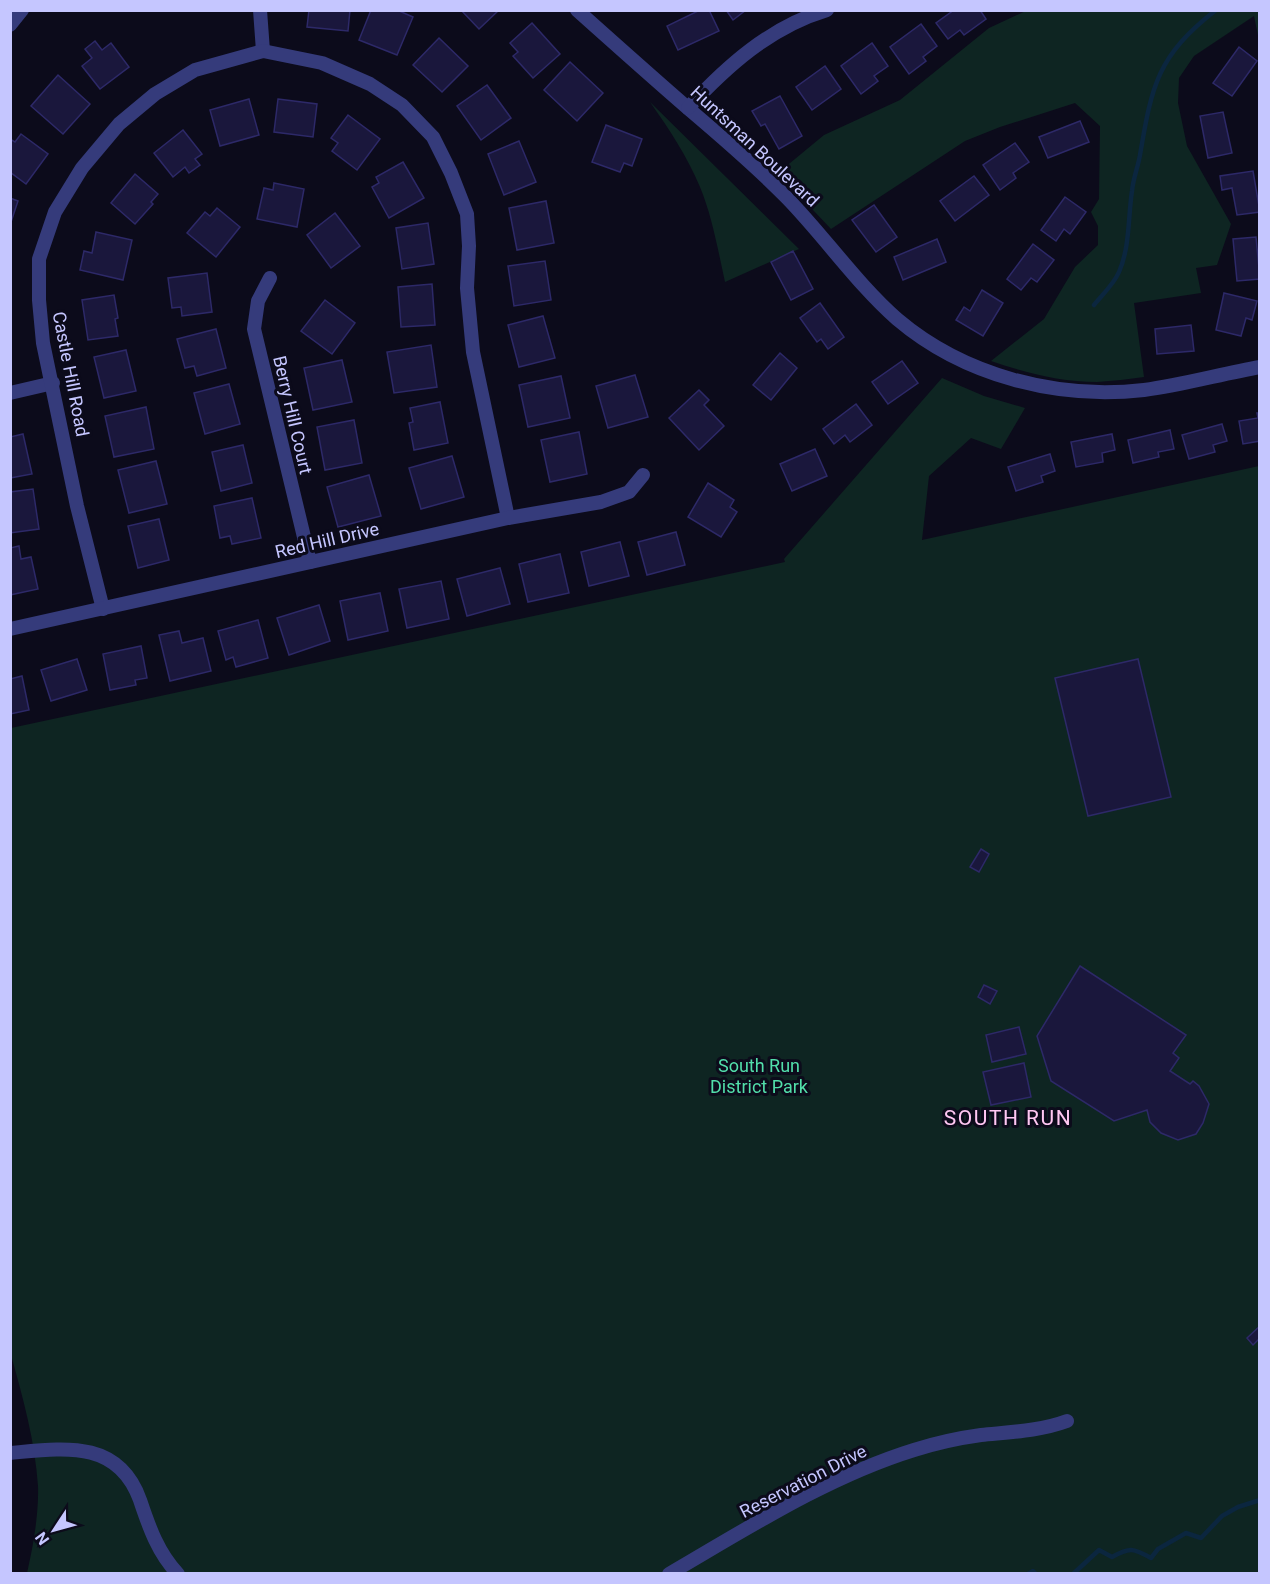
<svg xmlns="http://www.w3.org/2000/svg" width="1270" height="1584" font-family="Roboto,sans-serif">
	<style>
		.green { fill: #0e2522 }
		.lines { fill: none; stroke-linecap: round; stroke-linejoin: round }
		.stream { stroke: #0b263f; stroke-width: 4.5 }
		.building { fill: #1a173c; stroke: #2d2968; stroke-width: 1.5 }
		.street { stroke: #353b7b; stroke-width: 14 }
		.labels { text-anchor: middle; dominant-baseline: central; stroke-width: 6; stroke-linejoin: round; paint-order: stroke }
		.street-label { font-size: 18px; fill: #c5c6ff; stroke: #0c0b1b }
		.park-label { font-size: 18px; fill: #52deaa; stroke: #0c0b1b }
		.quarter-label { font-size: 21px; letter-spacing: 1.5px; fill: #ffc7f2; stroke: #0c0b1b }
	</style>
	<rect width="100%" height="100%" fill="#0c0b1b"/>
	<g class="green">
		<path d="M1028,10L1259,11V40L1254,16L1194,56L1179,78L1178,103L1187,146L1231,224L1217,265L1196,268L1201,293L1134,303L1144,377C1129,379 1113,381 1097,382C1061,382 1026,373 991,361L1044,319L1075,267L1098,245V226L1091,212L1099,199L1100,126L1075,103L1000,127L965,141L831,229L778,173L824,135L900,100L989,28Z"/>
		<path d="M650,102L799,249L725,282C718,250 712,216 700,187C687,156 669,129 650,102Z"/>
		<path d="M942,378L984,396L1025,408L1001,449L971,438L929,476L922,540L1259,466V1573H27C33,1547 39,1513 38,1486C35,1441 23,1398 11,1355V728L785,562L784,559Z"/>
	</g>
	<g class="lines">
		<g class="stream">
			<path d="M1094,305C1102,295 1114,284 1119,272C1130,247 1128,217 1132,191C1133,179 1138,167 1140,155C1152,85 1157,56 1216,10"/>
			<polyline points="1028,1574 1033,1571 1036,1574"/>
			<path d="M1073,1574L1099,1550L1112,1557C1130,1547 1133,1548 1151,1558L1158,1549L1186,1533L1201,1538L1222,1516L1238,1507L1260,1500"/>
		</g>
	</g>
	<g class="building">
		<polygon points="309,10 350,10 348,31 307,27"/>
		<polygon points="371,10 397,10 413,17 397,55 359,40"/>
		<polygon points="461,10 499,10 479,29"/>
		<polygon points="700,10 709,10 719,31 678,50 667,26"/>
		<polygon points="726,10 746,10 733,20"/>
		<polygon points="954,10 980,10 986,19 964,35 960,30 948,39 936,23"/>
		<polygon points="532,23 560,54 533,78 513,56 518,52 510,43"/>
		<polygon points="921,24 937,46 923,57 926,61 909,74 890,47"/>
		<polygon points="439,38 468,66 442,92 413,65"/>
		<polygon points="95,41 102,50 111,43 129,67 100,89 82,66 92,58 85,49"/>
		<polygon points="872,43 888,66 874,76 878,81 861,94 841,66"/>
		<polygon points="1239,47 1257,61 1232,96 1213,83"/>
		<polygon points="570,62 603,93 577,121 544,90"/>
		<polygon points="825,66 841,89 812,110 796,87"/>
		<polygon points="58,75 90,104 63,134 31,106"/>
		<polygon points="487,85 511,118 481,140 457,106"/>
		<polygon points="780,96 802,136 779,149 765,124 761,126 752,111"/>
		<polygon points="249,99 259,135 220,146 210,110"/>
		<polygon points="278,99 317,104 313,137 274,132"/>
		<polygon points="1223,112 1232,153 1208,158 1200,116"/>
		<polygon points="348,115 380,139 357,170 332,151 338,143 331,138"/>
		<polygon points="1080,121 1089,142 1048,158 1039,137"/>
		<polygon points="606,125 642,139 632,166 624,163 620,172 592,162"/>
		<polygon points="183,130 202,154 195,159 200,165 189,173 185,167 173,177 154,153"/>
		<polygon points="21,134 48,154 26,184 10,172 10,139 15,142"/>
		<polygon points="519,141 536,182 504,195 488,154"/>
		<polygon points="1015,143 1029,162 1013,173 1016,178 1000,190 983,165"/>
		<polygon points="403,162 424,198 389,218 372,187 379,183 376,177"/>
		<polygon points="1253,171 1260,212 1237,215 1232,188 1222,190 1220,176"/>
		<polygon points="135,174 158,194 151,202 153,204 135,224 111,203"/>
		<polygon points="974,176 989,195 955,221 940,201"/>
		<polygon points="274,183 304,189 297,227 257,219 264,188 273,190"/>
		<polygon points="1065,197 1086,212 1070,234 1064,229 1056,241 1041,230"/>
		<polygon points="10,198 18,201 10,225"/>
		<polygon points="546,201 554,243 517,250 509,208"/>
		<polygon points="874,205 897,237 876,252 852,220"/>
		<polygon points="217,208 240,227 216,257 187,233 205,212 210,216"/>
		<polygon points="335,213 360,246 331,268 307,235"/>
		<polygon points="428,223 434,264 402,269 396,228"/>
		<polygon points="96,232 132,240 123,280 80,270 84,251 92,253"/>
		<polygon points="1256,237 1260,279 1237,281 1233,239"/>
		<polygon points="937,239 946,262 903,280 894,257"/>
		<polygon points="1033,244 1054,260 1037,282 1031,278 1021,290 1007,279"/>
		<polygon points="793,251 813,289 791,300 771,262"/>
		<polygon points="545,261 551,300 514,306 508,266"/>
		<polygon points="207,273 212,312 182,316 181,307 172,308 168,278"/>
		<polygon points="432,284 435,325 401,327 398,287"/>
		<polygon points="982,290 1003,303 983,336 956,320 964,307 970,311"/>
		<polygon points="1224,293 1257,301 1252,320 1246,318 1241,336 1216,330"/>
		<polygon points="114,295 118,318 115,319 118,336 88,340 82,300"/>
		<polygon points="325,300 355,323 332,354 301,331"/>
		<polygon points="820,303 844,337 828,349 821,339 817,342 800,318"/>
		<polygon points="543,316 555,358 519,367 508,325"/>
		<polygon points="1191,325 1194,351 1157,354 1155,329"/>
		<polygon points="216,329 226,368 197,376 194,366 185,368 177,339"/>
		<polygon points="431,345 437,387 394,393 387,352"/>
		<polygon points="126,350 136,391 104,398 94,357"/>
		<polygon points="780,353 797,368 771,400 753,385"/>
		<polygon points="342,360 352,402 313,410 304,368"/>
		<polygon points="902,361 918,383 888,404 872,382"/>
		<polygon points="635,375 648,417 608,428 596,386"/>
		<polygon points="561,376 570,418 528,427 519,385"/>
		<polygon points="229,384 240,424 205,434 194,393"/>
		<polygon points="699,390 709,400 704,405 724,426 699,450 669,418"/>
		<polygon points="440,402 448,443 414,450 409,423 413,422 410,408"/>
		<polygon points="856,404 872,425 850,442 845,435 834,444 823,429"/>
		<polygon points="146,407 154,449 114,457 105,416"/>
		<polygon points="1257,413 1260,413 1260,441 1243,444 1239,421 1258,418"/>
		<polygon points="354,420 362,463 325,470 317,427"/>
		<polygon points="1222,424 1227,441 1213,445 1215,452 1189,459 1182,435"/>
		<polygon points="1170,430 1174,449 1158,452 1159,457 1133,463 1128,440"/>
		<polygon points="579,432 587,474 550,482 541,440"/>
		<polygon points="23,434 32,474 10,478 10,437"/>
		<polygon points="1112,434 1115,450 1102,453 1103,462 1076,467 1071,442"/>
		<polygon points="243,445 252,483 221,491 212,452"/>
		<polygon points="815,449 827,476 792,491 780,464"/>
		<polygon points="1050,454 1055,471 1041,476 1043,482 1016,491 1008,467"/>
		<polygon points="452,456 464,497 421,509 409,468"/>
		<polygon points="156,461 167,504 129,513 118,470"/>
		<polygon points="369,475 381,516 338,527 327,487"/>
		<polygon points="708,483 734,500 730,507 737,512 721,537 688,517"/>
		<polygon points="33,489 39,529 10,533 10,492"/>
		<polygon points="252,498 261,538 232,544 230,536 220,538 214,506"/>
		<polygon points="159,519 169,560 138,568 128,526"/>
		<polygon points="676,532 685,565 647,575 638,542"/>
		<polygon points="620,542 629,576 589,586 581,552"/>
		<polygon points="19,546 21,559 31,557 38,589 10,595 10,548"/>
		<polygon points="560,554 569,593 528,602 519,564"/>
		<polygon points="500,568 510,604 467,616 457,579"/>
		<polygon points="441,581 449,619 407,628 399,589"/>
		<polygon points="380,593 388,631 348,640 340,601"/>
		<polygon points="319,605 330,641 289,655 277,618"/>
		<polygon points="258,620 268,658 236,667 233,657 226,660 218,631"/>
		<polygon points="179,631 182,643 203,638 211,671 170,681 159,635"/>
		<polygon points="141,646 147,678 135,680 136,685 110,690 103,654"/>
		<polygon points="77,659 87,690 51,701 41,670"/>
		<polygon points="1138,659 1171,797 1088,816 1055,678"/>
		<polygon points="22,676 29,710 10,714 10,679"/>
		<polygon points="981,849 989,854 979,872 970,867"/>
		<polygon points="1080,966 1186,1035 1173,1053 1179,1058 1170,1071 1190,1084 1193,1081 1199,1086 1209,1104 1203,1123 1196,1134 1178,1140 1161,1133 1150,1122 1147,1110 1114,1121 1051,1081 1037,1036"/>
		<polygon points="984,985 997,991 990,1004 978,997"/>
		<polygon points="1019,1027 1026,1054 992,1062 986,1035"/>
		<polygon points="1024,1063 1031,1097 991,1105 983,1072"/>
		<polygon points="1260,1326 1260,1338 1253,1345 1247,1338"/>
	</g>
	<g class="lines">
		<g class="street">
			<polyline points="260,10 263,51"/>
			<path d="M577,10C615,44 652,77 690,110C723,138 757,167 787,198C824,236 858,285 897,319C964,376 1058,400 1144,390C1182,385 1221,374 1260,367"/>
			<polyline points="10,25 22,10"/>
			<path d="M688,108C727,66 770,27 827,10"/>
			<polyline points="270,278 258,301 254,329 310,562"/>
			<polyline points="10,393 53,383"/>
			<polyline points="103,609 77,506 43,343 39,300 39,259 55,212 82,168 119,124 155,94 195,70 263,51 322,63 370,84 402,105 433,137 451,173 467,214 469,246 467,288 473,352 508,518"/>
			<polyline points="10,629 508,518 601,502 629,492 643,475"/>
			<path d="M10,1453C64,1448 118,1439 140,1500C149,1527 158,1553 178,1574"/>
			<path d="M669,1574C748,1528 827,1477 914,1450C936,1443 959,1438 981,1435C1010,1432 1040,1431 1067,1421"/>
		</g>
	</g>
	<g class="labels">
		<g class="street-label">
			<text transform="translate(755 146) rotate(43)">Huntsman Boulevard</text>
			<text transform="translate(71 374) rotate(79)">Castle Hill Road</text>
			<text transform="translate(293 415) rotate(77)">Berry Hill Court</text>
			<text transform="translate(327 540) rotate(-13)">Red Hill Drive</text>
			<text transform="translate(803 1481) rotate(-27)">Reservation Drive</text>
		</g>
		<g class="park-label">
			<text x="759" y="1065">South Run<tspan x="759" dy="21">District Park</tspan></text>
		</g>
		<g class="quarter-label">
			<text x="1008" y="1118">SOUTH RUN</text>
		</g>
	</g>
	<rect width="1270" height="1584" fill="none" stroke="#c5c6ff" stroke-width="24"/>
	<g transform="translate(54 1530) rotate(234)" stroke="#0c0b1b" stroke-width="4.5" paint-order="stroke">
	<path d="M0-4.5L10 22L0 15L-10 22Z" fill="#c5c6ff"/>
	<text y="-9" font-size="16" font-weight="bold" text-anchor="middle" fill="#c5c6ff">N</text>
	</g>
</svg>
